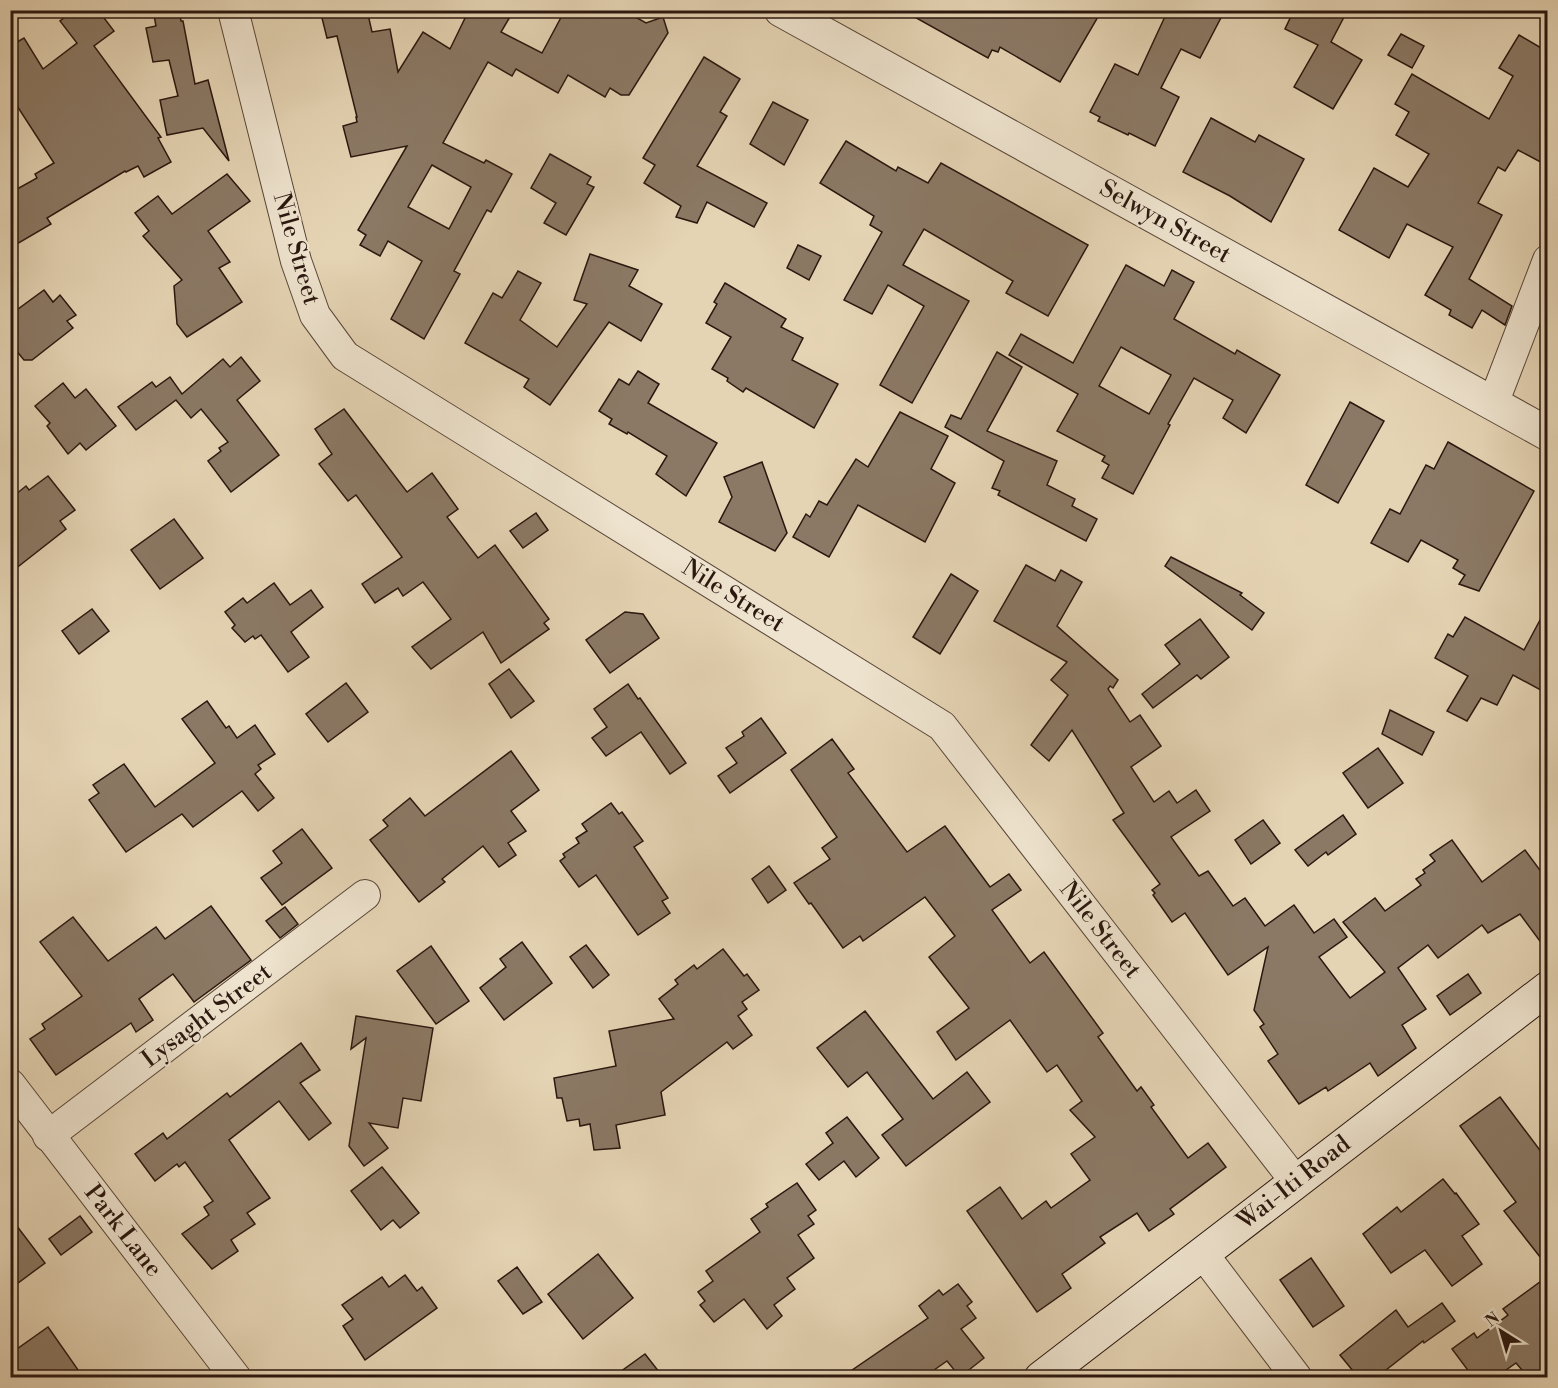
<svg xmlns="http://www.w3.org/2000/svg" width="1558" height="1388" font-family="'Libre Bodoni',serif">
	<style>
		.building { fill: #8b7965; stroke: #2a170f; stroke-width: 1.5; fill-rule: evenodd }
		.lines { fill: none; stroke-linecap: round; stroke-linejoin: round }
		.minor-casing { stroke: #594638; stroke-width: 32 }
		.tertiary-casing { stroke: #594638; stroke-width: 35 }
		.secondary-casing { stroke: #2a170f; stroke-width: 35 }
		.minor { stroke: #eee3ce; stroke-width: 30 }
		.tertiary { stroke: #eee3ce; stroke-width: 33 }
		.secondary { stroke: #eee3ce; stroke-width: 33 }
		.labels { text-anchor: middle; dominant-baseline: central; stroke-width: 4.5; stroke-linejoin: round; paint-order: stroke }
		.street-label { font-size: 24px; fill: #2a170f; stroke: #eee3ce }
	</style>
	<rect width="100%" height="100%" fill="#e5d4b4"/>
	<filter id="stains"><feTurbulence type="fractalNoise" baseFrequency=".00333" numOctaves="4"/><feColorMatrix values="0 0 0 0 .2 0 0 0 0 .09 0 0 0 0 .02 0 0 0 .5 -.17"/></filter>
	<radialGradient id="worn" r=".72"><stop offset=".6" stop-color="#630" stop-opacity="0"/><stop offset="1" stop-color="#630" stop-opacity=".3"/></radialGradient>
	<g class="building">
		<polygon points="74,10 98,10 114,31 94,46 161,137 158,138 171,162 144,177 138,166 126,172 125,171 47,218 51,224 10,248 10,193 37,178 35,174 54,163 10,95 10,46 24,38 43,69 77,43 60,21"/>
		<polygon points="153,10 179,10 181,21 183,21 195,84 208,80 229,161 203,128 167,135 160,100 178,96 169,60 153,62 146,28 156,26"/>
		<path d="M320,10H367L372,32L390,29L398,72L423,32L450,49L469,10H514L501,32L542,53L565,10H623L646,23L663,17L668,33L629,95H621L610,88L605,97L568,75L558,93L516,69L512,76L488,62L443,143L484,163L486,160L512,174L491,212L487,210L454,271L460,274L424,339L391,319L422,261L388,241L380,256L360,245L366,235L358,230L407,146L351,157L343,126L357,122L356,117H357L337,36L327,38ZM432,165L471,187L449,229L408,207Z"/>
		<polygon points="902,10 1102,10 1060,82 1000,47 998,52 992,50 988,58"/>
		<polygon points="1168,10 1225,10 1200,58 1181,49 1161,88 1179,97 1155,146 1129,133 1128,135 1098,121 1100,117 1090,112 1115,64 1138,75"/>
		<polygon points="1294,10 1332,10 1344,17 1331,42 1362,60 1333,109 1294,87 1318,45 1285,29"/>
		<polygon points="1401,34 1424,46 1412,68 1388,55"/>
		<polygon points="1519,35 1548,52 1548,166 1518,150 1505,171 1498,167 1478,203 1502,215 1469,279 1512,306 1505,325 1482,310 1472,328 1449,315 1451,310 1425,295 1453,247 1407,224 1389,258 1339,230 1374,168 1408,187 1429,154 1396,135 1409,112 1395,104 1412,74 1489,119 1513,76 1499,68"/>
		<polygon points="704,57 740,79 720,112 727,116 697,166 767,203 754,227 707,202 697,223 676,217 681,206 644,183 655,165 643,158"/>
		<polygon points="773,102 808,120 784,165 750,144"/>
		<polygon points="1211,118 1255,142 1259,135 1304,159 1271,222 1230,196 1183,172"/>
		<polygon points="846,141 896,171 898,167 928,183 941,163 1088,245 1048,316 1006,293 1013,281 924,229 903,265 969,301 912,403 880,385 924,306 888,285 872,314 844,300 882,232 870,225 874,216 820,183"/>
		<polygon points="550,154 591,177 587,184 594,187 566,235 544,223 556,203 531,188"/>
		<polygon points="227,174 250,201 208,231 230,262 219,268 242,302 187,337 177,324 174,286 182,280 143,236 149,231 135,213 158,196 172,214"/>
		<polygon points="798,245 821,256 809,280 787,268"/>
		<polygon points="590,254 638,270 629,286 662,304 641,341 609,322 550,405 524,387 529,379 465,343 493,293 502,298 518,271 541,283 520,320 557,347 587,304 574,300"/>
		<path d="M1126,265L1164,286L1172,270L1194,282L1174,319L1235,354L1237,350L1280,375L1246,433L1223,418L1233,400L1194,378L1168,424L1170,425L1133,494L1102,478L1109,465L1102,461L1105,456L1057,431L1078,394L1009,355L1021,334L1073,363ZM1121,347L1171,375L1149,414L1099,386Z"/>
		<polygon points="725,283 786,319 781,327 803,338 792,360 838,384 814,428 746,388 743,392 727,381 728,378 712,369 731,337 706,323 717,304 714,302"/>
		<polygon points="44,290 53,302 60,295 76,315 67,321 73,328 32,360 24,360 10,343 10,315"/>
		<polygon points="997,352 1022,367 987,431 1057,461 1047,485 1075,499 1072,506 1097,519 1086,541 998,495 1000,491 992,488 1004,461 945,427 951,415 961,419"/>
		<polygon points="241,357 260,381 237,400 279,455 231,492 208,461 221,451 219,448 228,442 201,409 191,418 176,400 136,430 118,407 152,382 156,387 170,377 182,394 223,359 230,367"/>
		<polygon points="638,371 659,384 648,403 717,443 686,496 656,474 667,456 628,432 627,434 609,424 612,419 599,411 619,379 629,385"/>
		<polygon points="63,383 75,398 86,389 116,426 86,450 80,443 68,454 47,426 50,423 35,406"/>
		<polygon points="1350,402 1384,421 1338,503 1306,485"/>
		<polygon points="344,409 407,492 432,473 458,509 447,517 478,558 495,545 549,619 544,623 549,629 501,663 483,632 431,669 412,647 451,619 423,582 403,596 398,588 375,603 362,584 402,557 356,495 348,501 319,464 332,454 315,429"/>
		<polygon points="900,412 948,436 931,469 955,483 925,542 858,505 829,557 793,537 806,514 810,517 819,501 827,505 856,459 868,467"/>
		<polygon points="1448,442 1534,491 1479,591 1459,584 1465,575 1453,568 1458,560 1421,540 1408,562 1371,543 1390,509 1400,514 1426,465 1434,469"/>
		<polygon points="762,462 787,533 775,551 719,522 732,497 724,477"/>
		<polygon points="48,476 75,510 60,521 66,529 10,573 10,499 26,486 29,490"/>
		<polygon points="536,513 548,530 523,548 510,531"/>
		<polygon points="174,519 203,558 160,589 131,550"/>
		<polygon points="1171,557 1242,593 1240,595 1264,613 1252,630 1165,566"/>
		<polygon points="1026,565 1055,581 1061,570 1082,582 1057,626 1118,680 1113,688 1110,686 1108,689 1130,722 1140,715 1161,746 1131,767 1154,802 1169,791 1177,803 1196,790 1210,811 1171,837 1199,876 1208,871 1233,906 1245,898 1265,926 1294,905 1314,933 1334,919 1347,937 1319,957 1350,998 1385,972 1343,922 1375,898 1385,911 1421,885 1416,879 1425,873 1423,870 1435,861 1430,855 1452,840 1482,882 1525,850 1548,881 1548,952 1520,914 1488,933 1482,925 1438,958 1428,945 1398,968 1426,1009 1402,1025 1416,1048 1378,1076 1370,1063 1328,1091 1326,1087 1299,1104 1268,1061 1278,1054 1260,1027 1264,1024 1254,1010 1268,947 1228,975 1185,913 1172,922 1153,895 1155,893 1152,890 1160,884 1113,820 1124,813 1072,730 1049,761 1031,745 1068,695 1051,680 1067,662 994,621"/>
		<polygon points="951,574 978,591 940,654 913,637"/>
		<polygon points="274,583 290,605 311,590 323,607 291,632 309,657 288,672 261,635 255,639 253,636 245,642 232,628 235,625 225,612 243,598 247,603"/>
		<polygon points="1548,605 1548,694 1513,675 1497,705 1481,698 1467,721 1447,711 1468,676 1435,658 1448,634 1453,637 1465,617 1524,650"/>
		<polygon points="92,609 109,631 79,654 62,631"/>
		<polygon points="625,612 643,614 659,638 610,673 586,640"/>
		<polygon points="1200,619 1229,657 1201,679 1197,675 1153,708 1142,694 1180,664 1165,645"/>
		<polygon points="509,669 534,701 511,718 489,684"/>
		<polygon points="346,683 368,712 328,742 306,714"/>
		<polygon points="628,684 638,699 640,698 686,763 670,774 641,732 606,756 592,738 607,727 594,709"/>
		<polygon points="207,701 226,728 229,726 237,738 255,725 275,754 258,765 261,769 255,774 274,798 258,811 242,791 193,827 182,814 126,852 89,800 99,793 93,785 124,764 155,807 215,763 182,719"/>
		<polygon points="1390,710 1434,732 1422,755 1382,734"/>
		<polygon points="761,718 786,753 730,793 718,776 737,763 726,748 744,736 742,732"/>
		<polygon points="832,739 854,769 848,773 907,852 945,826 990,887 1009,874 1021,890 992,910 1030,963 1044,952 1103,1033 1098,1037 1137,1091 1141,1087 1154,1105 1151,1107 1188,1158 1208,1143 1226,1167 1170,1209 1174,1214 1149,1231 1137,1213 1100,1237 1105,1243 1062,1274 1071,1288 1037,1312 967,1211 1000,1187 1022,1219 1046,1201 1051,1208 1090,1180 1071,1154 1095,1137 1070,1110 1082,1101 1057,1065 1047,1072 1010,1020 956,1060 937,1032 969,1008 929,957 955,936 925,897 863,941 860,936 843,948 811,903 809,904 794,883 830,859 822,848 837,837 791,770"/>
		<polygon points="1378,748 1403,783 1368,808 1343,773"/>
		<polygon points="511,751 539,790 511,811 526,831 508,843 516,855 499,867 483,846 442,879 445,882 419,902 370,840 388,826 383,820 410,798 425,816"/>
		<polygon points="611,803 619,814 622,812 643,841 634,847 668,898 662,901 670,913 638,935 596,875 579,887 560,861 565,857 563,854 579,843 576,838 587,831 582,824"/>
		<polygon points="1343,815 1356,834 1328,855 1326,852 1308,866 1295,850"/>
		<polygon points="1263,820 1280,843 1251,864 1235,840"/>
		<polygon points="302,829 332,868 282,905 261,878 282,863 273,851"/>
		<polygon points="769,866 786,890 768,903 752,879"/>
		<polygon points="211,906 251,960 194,1002 173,974 139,999 153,1020 136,1032 131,1023 56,1075 30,1039 45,1029 42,1024 82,996 40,942 73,917 108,961 156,927 165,939"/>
		<polygon points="285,907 298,924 280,938 266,921"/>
		<polygon points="522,942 552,983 504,1020 480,988 506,967 500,959"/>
		<polygon points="586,945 609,975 593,988 570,957"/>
		<polygon points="431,946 469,1001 436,1024 397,971"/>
		<polygon points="723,949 744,976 747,974 759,990 742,1002 747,1009 738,1016 752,1035 733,1049 727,1042 661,1092 665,1115 616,1125 620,1148 594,1150 590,1124 580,1126 579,1119 567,1121 562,1098 557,1098 554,1078 616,1066 609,1031 674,1019 659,999 678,984 675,980 694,965 697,969"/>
		<polygon points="1468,974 1481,993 1450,1015 1437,996"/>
		<polygon points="865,1011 933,1099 967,1072 990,1102 906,1166 882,1135 903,1119 867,1072 848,1087 817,1048"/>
		<polygon points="356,1016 433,1028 421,1101 403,1098 398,1128 369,1123 388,1148 364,1166 349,1146 366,1038 351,1049"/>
		<polygon points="301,1043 320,1070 300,1083 331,1123 309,1140 279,1101 229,1140 270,1198 247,1213 255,1224 231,1240 238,1251 212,1269 182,1234 209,1215 204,1207 213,1201 185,1162 179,1167 177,1164 155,1181 135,1154 163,1133 167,1139 227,1093 230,1097"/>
		<polygon points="1500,1097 1548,1161 1548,1267 1504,1211 1516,1202 1460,1126"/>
		<polygon points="847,1117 879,1158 856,1177 844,1161 819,1180 806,1164 833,1143 826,1133"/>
		<polygon points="382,1167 419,1213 400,1228 393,1220 381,1230 351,1191"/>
		<polygon points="1443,1179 1455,1194 1456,1193 1479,1224 1462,1236 1482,1264 1452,1286 1425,1250 1391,1273 1363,1234 1397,1207 1401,1212"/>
		<polygon points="797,1183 816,1210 808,1216 814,1224 798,1235 814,1258 787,1278 795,1289 774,1305 782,1316 767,1329 744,1299 714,1322 700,1305 705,1301 698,1292 713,1281 706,1271 760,1232 751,1219 768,1207 766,1204"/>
		<polygon points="80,1216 92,1232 61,1255 49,1239"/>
		<polygon points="10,1217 45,1263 10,1289"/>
		<polygon points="598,1254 633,1298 583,1339 548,1294"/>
		<polygon points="1311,1258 1344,1306 1313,1327 1280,1280"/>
		<polygon points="517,1267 542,1302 523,1314 498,1281"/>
		<polygon points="405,1275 417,1291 422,1287 437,1308 365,1360 343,1326 353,1319 342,1305 382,1277 389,1287"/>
		<polygon points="1548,1276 1548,1377 1528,1377 1516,1363 1496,1377 1473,1377 1452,1349 1474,1333 1477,1338 1508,1315 1503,1309"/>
		<polygon points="958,1284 972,1302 967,1306 976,1318 961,1329 984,1358 960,1377 947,1361 924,1377 842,1377 928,1318 919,1306 939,1290 943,1295"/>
		<polygon points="1442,1303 1455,1321 1424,1343 1423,1341 1377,1377 1358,1377 1340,1355 1396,1310 1408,1327"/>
		<polygon points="48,1327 83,1377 10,1377 10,1354"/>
		<polygon points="645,1354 663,1377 613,1377"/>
	</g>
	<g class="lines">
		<g class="minor-casing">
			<g id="minor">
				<polyline points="233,10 296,261 315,315 345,356 942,726 1296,1182"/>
				<polyline points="1493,404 1548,260"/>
				<polyline points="10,1084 236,1378"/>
				<polyline points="48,1136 365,895"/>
				<polyline points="1203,1254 1297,1378"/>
			</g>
		</g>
		<g class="tertiary-casing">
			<polyline id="tertiary" points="781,10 1548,434"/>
		</g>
		<g class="secondary-casing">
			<polyline id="secondary" points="1041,1378 1548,988"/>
		</g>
		<use href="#minor" class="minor"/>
		<use href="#tertiary" class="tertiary"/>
		<use href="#secondary" class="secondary"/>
	</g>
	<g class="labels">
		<g class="street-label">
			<text transform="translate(1165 222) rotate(29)">Selwyn Street</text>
			<text transform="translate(296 249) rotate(74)">Nile Street</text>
			<text transform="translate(733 596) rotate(32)">Nile Street</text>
			<text transform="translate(1100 930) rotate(52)">Nile Street</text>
			<text transform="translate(207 1016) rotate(-37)">Lysaght Street</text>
			<text transform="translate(1294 1183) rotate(-38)">Wai-Iti Road</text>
			<text transform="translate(123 1231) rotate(52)">Park Lane</text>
		</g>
	</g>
	<rect width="1558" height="1388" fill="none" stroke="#e5d4b4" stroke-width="36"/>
	<rect x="12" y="12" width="1534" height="1364" fill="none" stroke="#2a170f" stroke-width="3"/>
	<rect x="18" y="18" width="1522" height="1352" fill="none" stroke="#2a170f" stroke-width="1.5"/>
	<g transform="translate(1501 1331) rotate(323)" stroke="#eee3ce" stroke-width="4.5" paint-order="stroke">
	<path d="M0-4.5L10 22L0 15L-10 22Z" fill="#2a170f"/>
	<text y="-9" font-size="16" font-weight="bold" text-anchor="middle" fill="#2a170f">N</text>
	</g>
	<rect width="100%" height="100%" filter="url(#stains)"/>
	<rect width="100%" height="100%" fill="url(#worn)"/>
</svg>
